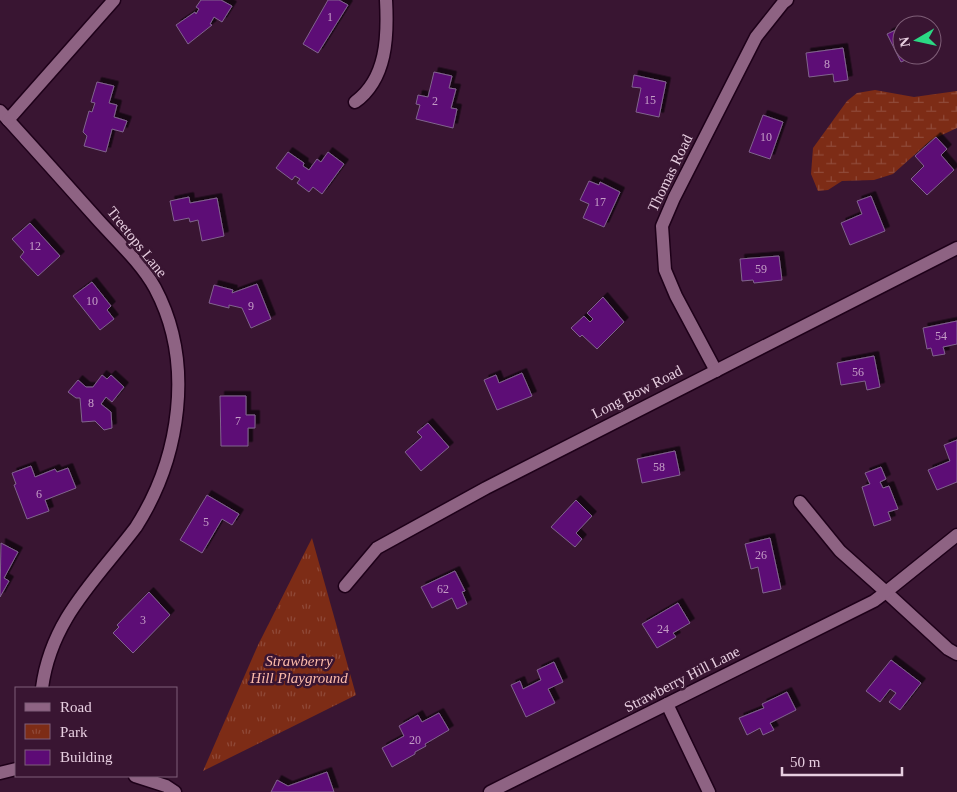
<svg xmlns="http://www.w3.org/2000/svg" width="957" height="792" font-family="'Times New Roman',serif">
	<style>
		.wetland { fill: url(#wetland-marsh) }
		.park { fill: url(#park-tufts) }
		.building { fill: #5d0a76; stroke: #81648e; filter: url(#shadow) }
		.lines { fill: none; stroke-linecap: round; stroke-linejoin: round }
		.minor-casing { stroke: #1e0019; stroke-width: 15 }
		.minor { stroke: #8e6383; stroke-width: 12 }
		.labels { text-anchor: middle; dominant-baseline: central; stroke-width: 5; stroke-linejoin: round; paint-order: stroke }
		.number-label { font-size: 12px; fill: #c49dc6 }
		.street-label { font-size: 15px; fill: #e7cee0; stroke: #391532 }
		.park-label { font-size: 15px; font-style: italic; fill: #fcbbaa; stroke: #391532 }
	</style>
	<defs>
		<pattern id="wetland-marsh" width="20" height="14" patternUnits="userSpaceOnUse" patternTransform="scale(1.25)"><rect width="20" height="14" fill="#7d2c16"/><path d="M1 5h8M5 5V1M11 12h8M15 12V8" fill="none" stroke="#8f4938"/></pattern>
		<pattern id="park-tufts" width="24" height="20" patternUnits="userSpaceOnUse" patternTransform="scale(1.25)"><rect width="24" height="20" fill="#7d2c16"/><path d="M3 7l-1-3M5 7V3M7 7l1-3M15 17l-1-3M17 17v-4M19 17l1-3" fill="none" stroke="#8f4938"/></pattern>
		<filter id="shadow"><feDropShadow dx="4.5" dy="-4.5" stdDeviation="0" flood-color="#0009"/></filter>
	</defs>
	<rect width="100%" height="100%" fill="#391532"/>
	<polygon class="wetland" points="875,90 914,97 957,91 957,128 931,140 893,174 874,180 842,181 828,190 818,191 811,174 813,148 847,101 857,93"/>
	<polygon class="park" points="312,538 356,695 203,771 258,645"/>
	<g class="building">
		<polygon points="201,0 221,0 232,6 222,22 214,17 210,24 212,25 188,44 176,25 195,12 196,14 199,9 196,7"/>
		<polygon points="328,0 339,0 348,5 318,53 303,44"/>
		<polygon points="902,27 902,55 911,55 912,57 901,62 887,34"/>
		<polygon points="843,48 848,80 834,82 833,74 809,77 806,53"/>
		<polygon points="434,72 452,76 449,88 456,89 451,108 457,109 453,128 416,119 420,105 416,104 418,95 428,97"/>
		<polygon points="634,75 666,82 659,117 636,112 641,88 632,87"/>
		<polygon points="97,82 114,86 109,103 117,105 114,117 127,121 123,132 112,129 106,152 84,146 87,136 83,132 89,111 92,112 95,103 91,102"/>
		<polygon points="763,115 783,122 770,159 749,152"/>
		<polygon points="936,137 947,149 941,155 954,170 927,195 911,179 924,166 915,156"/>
		<polygon points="288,152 304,163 303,166 309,170 317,159 321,162 328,152 344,164 322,194 313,187 309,192 297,183 300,179 295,176 292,180 276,168"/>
		<polygon points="589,181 599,185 600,182 620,192 604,227 583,218 589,204 580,200"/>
		<polygon points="871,196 885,231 850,245 841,223 862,214 857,201"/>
		<polygon points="189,197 190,203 217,198 224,236 202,241 198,220 190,222 189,218 174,221 170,201"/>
		<polygon points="30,223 60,256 38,276 20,257 24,252 12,239"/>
		<polygon points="779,256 782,280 754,283 753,280 742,281 740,259"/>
		<polygon points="92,282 111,306 107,310 114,319 100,330 73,296"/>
		<polygon points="257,284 271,319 251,328 242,308 229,305 229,308 209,303 214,285 233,290 232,293"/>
		<polygon points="603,297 624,322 597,349 582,335 580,337 571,328 584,316 590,322 593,319 587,313"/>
		<polygon points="957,321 957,344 943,347 945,354 933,356 931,348 927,349 923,328"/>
		<polygon points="874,356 880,387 867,390 865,381 841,385 837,363"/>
		<polygon points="522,373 532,396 497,410 484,380 496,375 499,383"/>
		<polygon points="102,375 107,379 111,375 124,387 112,402 106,397 101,404 111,412 112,428 104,430 95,421 82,422 80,398 76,398 68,392 78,380 86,387 93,387"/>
		<polygon points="220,396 246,396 246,415 255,415 255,428 248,428 248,446 221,446"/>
		<polygon points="428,423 449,447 421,471 405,452 422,437 417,432"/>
		<polygon points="957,440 957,482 937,490 928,470 950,461 944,445"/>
		<polygon points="675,451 680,475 642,483 637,459"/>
		<polygon points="31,466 35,477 55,469 57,472 68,468 76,488 45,500 49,511 27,519 14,485 16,484 12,473"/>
		<polygon points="881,467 886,479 880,482 883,488 889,486 898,509 888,512 891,520 874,526 862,487 870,484 865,473"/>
		<polygon points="207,495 239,514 232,525 222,519 202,553 180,540"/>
		<polygon points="576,500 592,516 576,533 582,539 575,547 551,527"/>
		<polygon points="770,538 781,589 763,593 758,567 751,569 745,544"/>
		<polygon points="1,543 18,552 4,578 9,581 0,597"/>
		<polygon points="455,571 465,591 462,592 467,604 457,609 452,598 432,608 421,587"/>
		<polygon points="149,592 170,615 133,653 113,633 119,627 117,625"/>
		<polygon points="678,603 690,623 673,633 676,637 657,648 642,624"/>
		<polygon points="891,660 921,683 900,710 889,702 896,693 890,689 880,702 866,691"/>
		<polygon points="554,662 563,682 548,689 555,703 526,717 511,685 520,681 523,689 541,680 537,670"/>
		<polygon points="787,692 796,710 770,723 774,730 763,735 760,728 747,735 739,718 764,708 762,704"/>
		<polygon points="439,713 449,730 425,744 426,746 415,752 415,754 392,767 382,748 404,736 399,726 418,715 422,722"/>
		<polygon points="327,772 334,792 271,792 277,780 288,786"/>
	</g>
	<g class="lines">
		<g class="minor-casing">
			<g id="minor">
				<path d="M355,102C387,79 388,36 386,0"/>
				<path d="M0,111C33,147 66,184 99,221C118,242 141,263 155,288C195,363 180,458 136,527C96,580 51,619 42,688"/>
				<polyline points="8,120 114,0"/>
				<polyline points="716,371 676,296 665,270 662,226 674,198 756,37 783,3 787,0"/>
				<polyline points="957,535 886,592 948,649 957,654"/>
				<polyline points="345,586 377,548 486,488 957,248"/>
				<polyline points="667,704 709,792"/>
				<polyline points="0,773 16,769"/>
				<polyline points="135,776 166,786 175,792"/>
				<polyline points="490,792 874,601 886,592 840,551 800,502"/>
			</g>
		</g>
		<use href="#minor" class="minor"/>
	</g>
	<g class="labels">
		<g class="number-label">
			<text x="330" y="17">1</text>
			<text x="827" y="64">8</text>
			<text x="650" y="100">15</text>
			<text x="435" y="101">2</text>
			<text x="766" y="137">10</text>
			<text x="600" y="202">17</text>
			<text x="35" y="246">12</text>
			<text x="761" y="269">59</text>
			<text x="92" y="301">10</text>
			<text x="251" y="306">9</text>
			<text x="941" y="336">54</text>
			<text x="858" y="372">56</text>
			<text x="91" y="403">8</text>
			<text x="238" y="421">7</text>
			<text x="659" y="467">58</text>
			<text x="39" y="494">6</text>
			<text x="206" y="522">5</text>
			<text x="761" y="555">26</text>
			<text x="443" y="589">62</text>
			<text x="143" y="620">3</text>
			<text x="663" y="629">24</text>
			<text x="415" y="740">20</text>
		</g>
		<g class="street-label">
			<text transform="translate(670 173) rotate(-64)">Thomas Road</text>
			<text transform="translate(137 242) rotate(51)">Treetops Lane</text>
			<text transform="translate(637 392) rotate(-27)">Long Bow Road</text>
			<text transform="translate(682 679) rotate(-27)">Strawberry Hill Lane</text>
		</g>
		<g class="park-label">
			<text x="299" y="661">Strawberry<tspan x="299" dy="17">Hill Playground</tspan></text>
		</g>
	</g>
	<rect x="15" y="687" width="162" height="90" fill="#391532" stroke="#7f5f78"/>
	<rect x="25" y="703" width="25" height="8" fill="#8e6383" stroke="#7f5f78"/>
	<text x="60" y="712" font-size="15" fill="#e7cee0">Road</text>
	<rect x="25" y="724" width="25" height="15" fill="url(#park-tufts)" stroke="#7f5f78"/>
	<text x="60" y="737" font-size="15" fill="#e7cee0">Park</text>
	<rect x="25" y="750" width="25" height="15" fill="#5d0a76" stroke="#7f5f78"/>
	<text x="60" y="762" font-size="15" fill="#e7cee0">Building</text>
	<g transform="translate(917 40) rotate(261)"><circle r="24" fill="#391532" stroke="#7f5f78"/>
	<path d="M0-4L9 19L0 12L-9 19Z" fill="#2bd884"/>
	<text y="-8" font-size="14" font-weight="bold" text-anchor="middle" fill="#e7cee0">N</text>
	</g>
	<path d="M782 767v8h120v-8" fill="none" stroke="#e7cee0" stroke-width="2.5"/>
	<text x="790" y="767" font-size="15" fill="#e7cee0" stroke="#391532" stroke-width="4" paint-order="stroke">50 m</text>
</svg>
